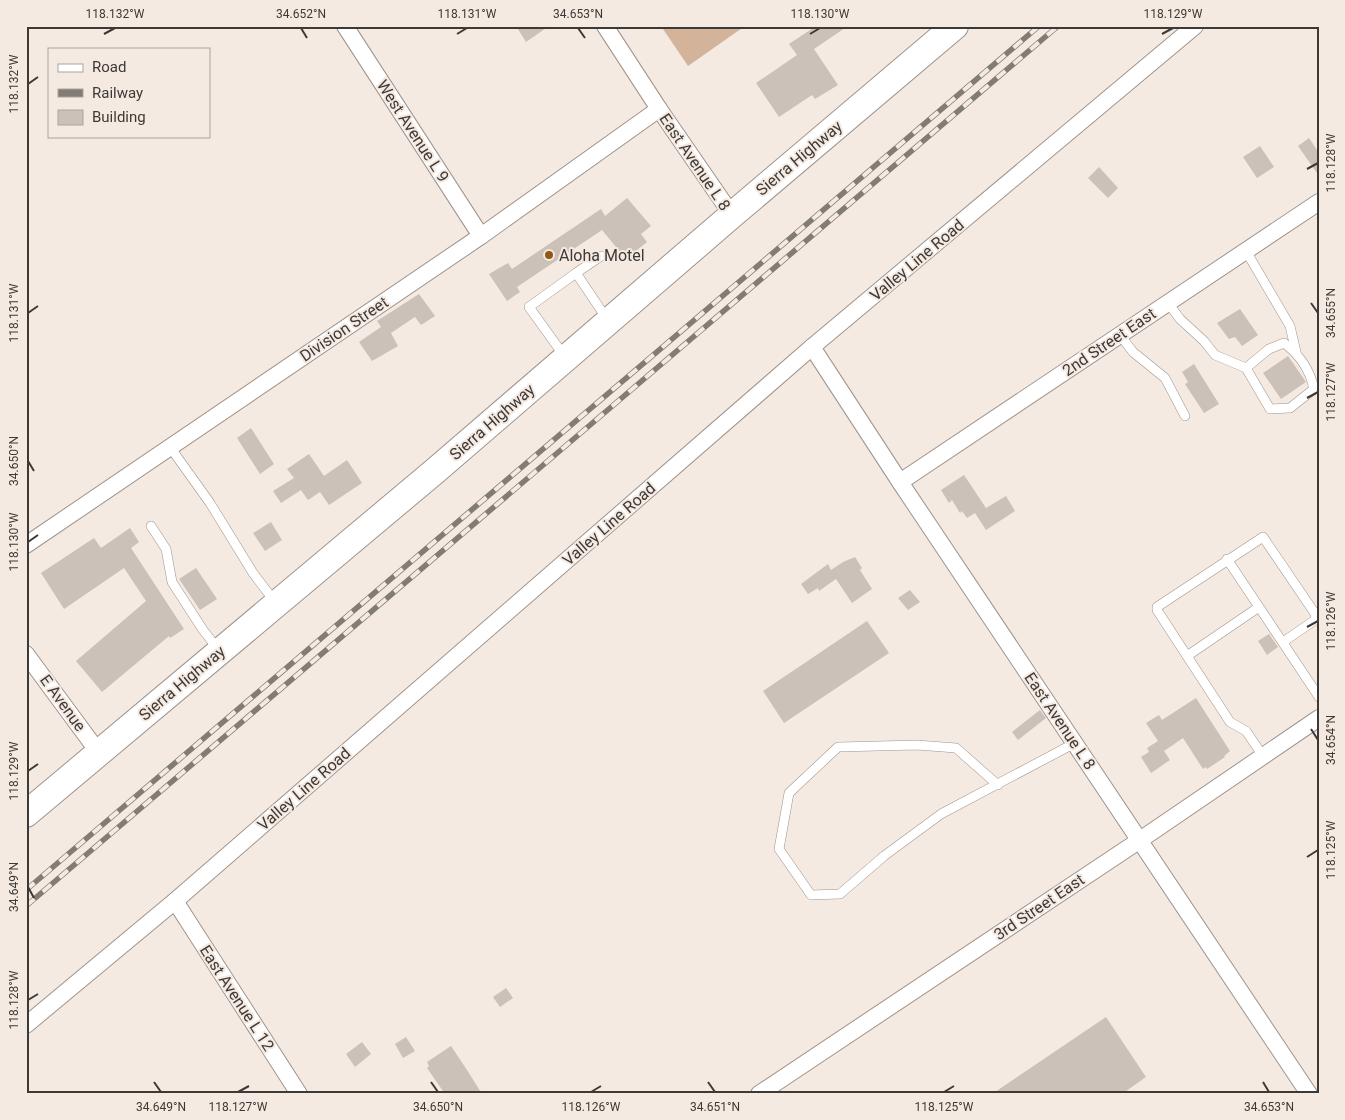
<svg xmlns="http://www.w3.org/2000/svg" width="1345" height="1120" font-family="Roboto,sans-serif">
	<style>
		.green { fill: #d3b49a }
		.building { fill: #cbc1b9 }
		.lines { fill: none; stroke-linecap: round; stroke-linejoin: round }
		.lane-casing { stroke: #9e948d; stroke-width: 10 }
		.street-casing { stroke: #9e948d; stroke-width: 18 }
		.primary-casing { stroke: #9e948d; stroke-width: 28 }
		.lane { stroke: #fff; stroke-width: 9 }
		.street { stroke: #fff; stroke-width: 16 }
		.primary { stroke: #fff; stroke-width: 26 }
		.rail-casing { stroke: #827c77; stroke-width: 5.5 }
		.rail { stroke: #f5eae2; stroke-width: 4; stroke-dasharray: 11; stroke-linecap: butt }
		.ticks { fill: none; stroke: #3d3936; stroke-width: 2 }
		.poi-dot { fill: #935717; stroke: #f5eae2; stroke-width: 2 }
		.labels { text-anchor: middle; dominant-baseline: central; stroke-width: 4; stroke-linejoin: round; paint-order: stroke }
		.street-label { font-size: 16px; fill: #3d3936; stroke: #f5eae2 }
		.poi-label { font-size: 16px; fill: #3d3936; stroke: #f5eae2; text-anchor: start }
		.neatline { fill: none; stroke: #3d3936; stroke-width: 2 }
		.ticks-label { font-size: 12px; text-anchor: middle; fill: #3d3936 }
	</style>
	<rect width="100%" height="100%" fill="#f5eae2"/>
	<polygon class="green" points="661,26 745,26 688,66"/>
	<g class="building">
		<polygon points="516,26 549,26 526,42"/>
		<polygon points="816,26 848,26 814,49 838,85 815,99 812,95 779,117 756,83 797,55 789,44"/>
		<polygon points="1309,138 1319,153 1319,176 1298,146"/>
		<polygon points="1260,146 1274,167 1257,178 1243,157"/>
		<polygon points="1099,167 1118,188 1108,198 1088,178"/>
		<polygon points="627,198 651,226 641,234 647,242 626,259 602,230 517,287 520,292 507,301 489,274 508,263 512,269 601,209 605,216"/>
		<polygon points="419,294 435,316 421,325 415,317 391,333 398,346 372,361 359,342 381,327 377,321"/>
		<polygon points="1240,309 1258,335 1242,346 1235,337 1229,339 1217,323"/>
		<polygon points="1288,356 1306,382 1281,399 1263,373"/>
		<polygon points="1194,364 1219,404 1204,413 1185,384 1188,382 1182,372"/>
		<polygon points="251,428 274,464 260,474 237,438"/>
		<polygon points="309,454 324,476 347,460 362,483 329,505 320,492 308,500 301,490 281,503 273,491 294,478 287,469"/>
		<polygon points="964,475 986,508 1006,496 1015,511 986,530 975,513 967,518 962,511 960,513 952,500 949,503 941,490"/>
		<polygon points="271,522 282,540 265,551 253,533"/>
		<polygon points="130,528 139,542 131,548 184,629 170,638 169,636 102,692 76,661 146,601 124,568 64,609 41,573 94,538 101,548"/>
		<polygon points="855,557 862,568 860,570 872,589 852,603 836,579 819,591 818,588 808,594 801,584 828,564 831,570 843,562"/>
		<polygon points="196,568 217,599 200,610 179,579"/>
		<polygon points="910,590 920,602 908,610 898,598"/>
		<polygon points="867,621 889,653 784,723 763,691"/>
		<polygon points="1269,634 1278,647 1267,655 1258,641"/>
		<polygon points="1196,698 1230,751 1224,756 1225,757 1207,769 1206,767 1203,769 1183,738 1164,751 1170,760 1151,773 1141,757 1149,752 1147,748 1158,741 1146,723 1159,715 1162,720"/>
		<polygon points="1040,710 1046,718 1018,740 1012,732"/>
		<polygon points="506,988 513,998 500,1007 493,997"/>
		<polygon points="1106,1017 1146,1077 1122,1094 992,1094"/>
		<polygon points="406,1037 415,1051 403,1058 395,1044"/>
		<polygon points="362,1042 371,1054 355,1067 346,1054"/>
		<polygon points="451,1046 467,1070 482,1094 445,1094 427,1068 429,1066 427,1062"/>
	</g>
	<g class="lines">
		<g class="lane-casing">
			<g id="lane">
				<polyline points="1246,251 1290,326 1296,352"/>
				<polyline points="576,273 601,256"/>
				<path d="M1168,303L1180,319L1204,341L1215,355L1246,368L1270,409L1290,408L1314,389C1310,370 1300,355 1284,343L1269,349L1246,368"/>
				<polyline points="1120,335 1133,352 1165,378 1185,416"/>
				<polyline points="565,357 529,307 576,273 607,319"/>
				<polyline points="170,447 210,503 253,573 275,602"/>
				<polyline points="151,526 166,549 172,582 203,630 218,649"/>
				<polyline points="1227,559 1319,697"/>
				<polyline points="1187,656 1259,607"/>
				<polyline points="1263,756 1246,731 1230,722 1157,610 1157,607 1263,537 1316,615 1315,620 1283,642"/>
				<polyline points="998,785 956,748 917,745 838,747 789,793 779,849 811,895 840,894 884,856 941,814 1075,743"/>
			</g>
		</g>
		<g class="street-casing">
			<g id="street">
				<polyline points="345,26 481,236"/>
				<polyline points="605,26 659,109 732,215"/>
				<polyline points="812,347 900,482 1309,1094"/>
				<polyline points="900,482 1319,202"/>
				<polyline points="26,545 481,236 659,109"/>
				<polyline points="26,654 99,753"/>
				<polyline points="175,901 299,1094"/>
				<polyline points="26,1025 175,901 812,347 1195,26"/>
				<polyline points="759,1094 1140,840 1319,718"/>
			</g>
		</g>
		<g class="primary-casing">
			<polyline id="primary" points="26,814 435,471 732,215 955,26"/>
		</g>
		<use href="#lane" class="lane"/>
		<use href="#street" class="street"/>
		<use href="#primary" class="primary"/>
		<g class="rail-casing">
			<g id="rail">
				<polyline points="26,890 1039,26"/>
				<polyline points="26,906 1058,26"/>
			</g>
		</g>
		<use href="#rail" class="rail"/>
	</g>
	<path class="ticks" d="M301,28L307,38M578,28L585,38M104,34L115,28M457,34L467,28M810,34L820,28M1162,34L1173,28M28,84L38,77M1307,169L1318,163M1311,303L1318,313M28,313L38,306M1307,398L1318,392M28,461L34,471M28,542L38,535M1307,627L1318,621M1311,729L1318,740M28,771L38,764M1307,857L1318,850M28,887L34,898M28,1000L38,994M154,1082L161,1092M431,1082L438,1092M708,1082L715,1092M1263,1082L1269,1092M238,1092L249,1086M591,1092L601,1086M944,1092L954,1086"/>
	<circle class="poi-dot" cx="549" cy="255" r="5"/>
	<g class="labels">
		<g class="street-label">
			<text transform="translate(413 131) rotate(57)">West Avenue L 9</text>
			<text transform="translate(799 158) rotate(-40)">Sierra Highway</text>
			<text transform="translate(695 162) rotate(56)">East Avenue L 8</text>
			<text transform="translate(917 260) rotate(-40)">Valley Line Road</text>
			<text transform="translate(344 329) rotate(-34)">Division Street</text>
			<text transform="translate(1109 342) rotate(-34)">2nd Street East</text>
			<text transform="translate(492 422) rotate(-41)">Sierra Highway</text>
			<text transform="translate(609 524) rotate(-41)">Valley Line Road</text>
			<text transform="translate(182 683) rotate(-40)">Sierra Highway</text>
			<text transform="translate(63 703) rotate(54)">E Avenue</text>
			<text transform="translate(1060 721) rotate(56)">East Avenue L 8</text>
			<text transform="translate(304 789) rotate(-41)">Valley Line Road</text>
			<text transform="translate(1039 907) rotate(-34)">3rd Street East</text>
			<text transform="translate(237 998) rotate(57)">East Avenue L 12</text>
		</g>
		<g class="poi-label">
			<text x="559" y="255">Aloha Motel</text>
		</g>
	</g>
	<rect width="1345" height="1120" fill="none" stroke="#f5eae2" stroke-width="55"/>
	<rect x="48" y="48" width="162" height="90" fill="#f5eae2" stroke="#aba39d"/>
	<rect x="58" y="64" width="25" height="8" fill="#ffffff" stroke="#aba39d"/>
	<text x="92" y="72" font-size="15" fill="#3d3936">Road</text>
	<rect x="58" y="89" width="25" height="8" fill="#827c77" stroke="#aba39d"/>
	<text x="92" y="98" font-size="15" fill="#3d3936">Railway</text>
	<rect x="58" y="110" width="25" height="15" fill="#cbc1b9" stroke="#aba39d"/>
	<text x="92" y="122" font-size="15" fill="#3d3936">Building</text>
	<rect x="28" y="28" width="1290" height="1064" class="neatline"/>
	<g class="ticks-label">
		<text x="115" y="18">118.132°W</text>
		<text x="301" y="18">34.652°N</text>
		<text x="467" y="18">118.131°W</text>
		<text x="578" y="18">34.653°N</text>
		<text x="820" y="18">118.130°W</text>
		<text x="1173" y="18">118.129°W</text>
		<text transform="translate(14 84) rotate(-90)" y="4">118.132°W</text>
		<text transform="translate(1331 163) rotate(-90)" y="4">118.128°W</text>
		<text transform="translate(1331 313) rotate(-90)" y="4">34.655°N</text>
		<text transform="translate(14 313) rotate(-90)" y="4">118.131°W</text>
		<text transform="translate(1331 392) rotate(-90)" y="4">118.127°W</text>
		<text transform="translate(14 461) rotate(-90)" y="4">34.650°N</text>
		<text transform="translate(14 542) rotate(-90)" y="4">118.130°W</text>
		<text transform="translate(1331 621) rotate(-90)" y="4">118.126°W</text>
		<text transform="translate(1331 740) rotate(-90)" y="4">34.654°N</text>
		<text transform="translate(14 771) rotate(-90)" y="4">118.129°W</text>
		<text transform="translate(1331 850) rotate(-90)" y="4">118.125°W</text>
		<text transform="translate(14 887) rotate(-90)" y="4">34.649°N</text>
		<text transform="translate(14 1000) rotate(-90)" y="4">118.128°W</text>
		<text x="161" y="1111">34.649°N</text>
		<text x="238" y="1111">118.127°W</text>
		<text x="438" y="1111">34.650°N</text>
		<text x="591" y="1111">118.126°W</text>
		<text x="715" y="1111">34.651°N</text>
		<text x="944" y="1111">118.125°W</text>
		<text x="1269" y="1111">34.653°N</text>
	</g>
</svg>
